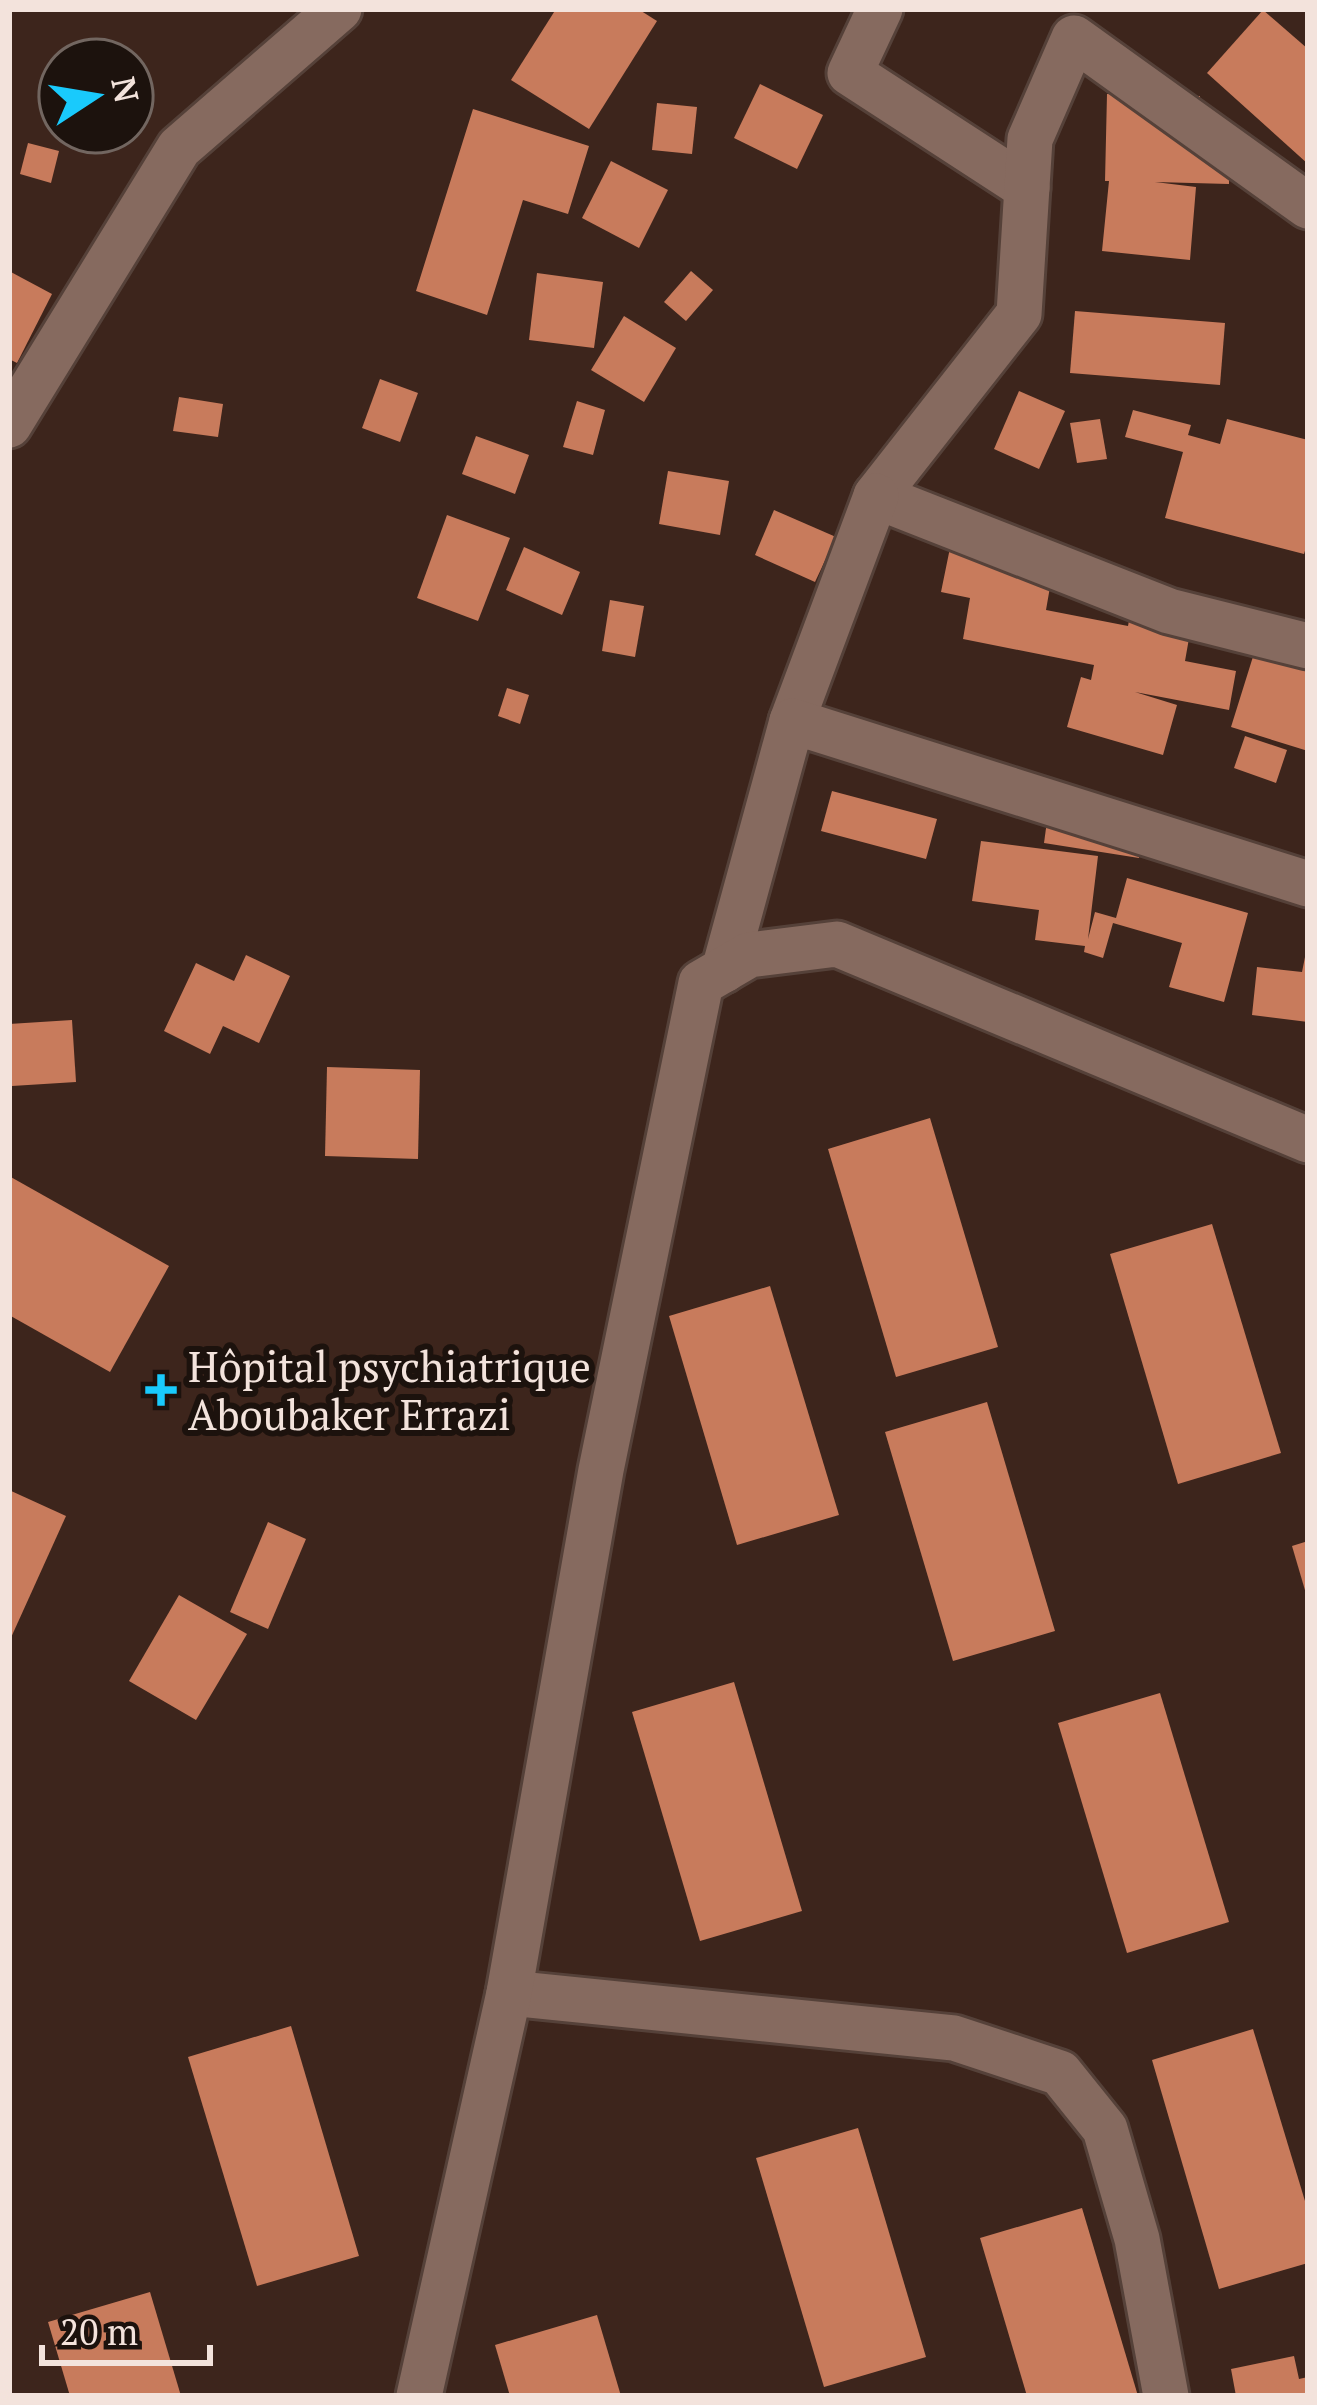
<svg xmlns="http://www.w3.org/2000/svg" width="1317" height="2405" font-family="'PT Serif',serif">
	<style>
		.building { fill: #c87b5c }
		.lines { fill: none; stroke-linecap: round; stroke-linejoin: round }
		.minor-casing { stroke: #554139; stroke-width: 51 }
		.minor { stroke: #866a5f; stroke-width: 45 }
		.poi-dot { fill: #19cafc; stroke: #1c120d; stroke-width: 4.5 }
		.labels { text-anchor: middle; dominant-baseline: central; stroke-width: 12; stroke-linejoin: round; paint-order: stroke }
		.poi-label { font-size: 42px; fill: #f3e3dc; stroke: #1c120d; text-anchor: start }
	</style>
	<rect width="100%" height="100%" fill="#3d251c"/>
	<g class="building">
		<polygon points="556,9 638,9 657,21 589,129 511,80"/>
		<polygon points="1263,10 1308,49 1308,164 1207,73"/>
		<polygon points="760,84 823,115 797,169 734,138"/>
		<polygon points="1107,94 1200,96 1200,125 1230,126 1229,184 1155,182 1196,187 1190,260 1102,251 1109,181 1105,181"/>
		<polygon points="657,103 697,107 692,154 652,150"/>
		<polygon points="473,109 589,146 568,214 523,200 487,315 416,291"/>
		<polygon points="28,143 59,151 51,183 20,174"/>
		<polygon points="611,161 668,190 639,248 582,218"/>
		<polygon points="9,271 52,294 17,363 9,359"/>
		<polygon points="691,271 713,290 686,321 664,302"/>
		<polygon points="537,273 603,282 594,348 529,340"/>
		<polygon points="1075,311 1225,323 1220,385 1070,373"/>
		<polygon points="624,316 676,348 644,402 591,370"/>
		<polygon points="380,379 418,393 400,442 362,428"/>
		<polygon points="1019,391 1065,411 1039,469 994,449"/>
		<polygon points="179,397 223,404 218,437 173,431"/>
		<polygon points="577,401 605,410 593,455 563,447"/>
		<polygon points="1133,410 1191,425 1188,435 1220,444 1227,419 1308,440 1308,541 1304,554 1165,518 1183,452 1125,437"/>
		<polygon points="1100,419 1107,459 1077,463 1070,423"/>
		<polygon points="476,436 529,455 515,494 462,474"/>
		<polygon points="668,471 729,481 720,535 659,524"/>
		<polygon points="774,510 836,537 815,582 755,555"/>
		<polygon points="447,515 510,538 478,621 417,598"/>
		<polygon points="951,543 1054,564 1046,610 1128,626 1133,599 1194,610 1185,661 1236,671 1229,710 1135,692 1177,705 1163,755 1067,727 1081,677 1091,680 1094,665 963,639 970,598 941,592"/>
		<polygon points="524,547 580,572 562,615 506,590"/>
		<polygon points="610,600 644,606 635,657 602,651"/>
		<polygon points="1261,631 1308,645 1308,751 1231,727"/>
		<polygon points="507,688 529,695 520,724 498,716"/>
		<polygon points="1245,736 1287,750 1276,783 1234,768"/>
		<polygon points="832,791 937,819 926,859 821,831"/>
		<polygon points="1050,799 1145,813 1139,858 1044,843"/>
		<polygon points="981,841 1098,856 1088,939 1095,912 1116,918 1127,878 1248,913 1224,1002 1169,987 1182,943 1113,923 1103,958 1084,952 1085,946 1035,940 1039,910 972,901"/>
		<polygon points="1306,952 1308,1022 1252,1015 1257,967 1302,972"/>
		<polygon points="246,955 290,976 259,1043 223,1026 210,1054 164,1031 196,963 234,981"/>
		<polygon points="72,1020 76,1082 12,1086 9,1024"/>
		<polygon points="327,1067 420,1070 418,1159 325,1156"/>
		<polygon points="930,1118 998,1347 896,1377 828,1149"/>
		<polygon points="9,1176 169,1266 110,1372 9,1315"/>
		<polygon points="1212,1224 1281,1453 1178,1484 1110,1254"/>
		<polygon points="770,1286 839,1515 737,1545 669,1316"/>
		<polygon points="987,1402 1055,1631 953,1661 885,1432"/>
		<polygon points="9,1490 66,1516 9,1642"/>
		<polygon points="268,1522 306,1539 268,1629 230,1612"/>
		<polygon points="1308,1541 1308,1597 1307,1597 1292,1546"/>
		<polygon points="179,1595 247,1634 196,1720 129,1681"/>
		<polygon points="734,1682 802,1911 700,1941 632,1712"/>
		<polygon points="1160,1693 1229,1922 1127,1953 1058,1723"/>
		<polygon points="291,2026 359,2256 257,2286 188,2057"/>
		<polygon points="1253,2029 1308,2211 1308,2263 1219,2289 1152,2060"/>
		<polygon points="858,2128 926,2357 824,2387 756,2158"/>
		<polygon points="1082,2208 1138,2396 1027,2396 980,2238"/>
		<polygon points="150,2292 181,2396 70,2396 48,2322"/>
		<polygon points="597,2315 621,2396 510,2396 495,2345"/>
		<polygon points="1294,2356 1299,2379 1308,2377 1308,2396 1236,2396 1231,2369"/>
	</g>
	<g class="lines">
		<g class="minor-casing">
			<g id="minor">
				<polyline points="880,9 850,73 1027,188"/>
				<polyline points="1308,206 1074,38 1030,139 1019,314 876,496 1169,611 1308,646"/>
				<polyline points="9,425 179,148 339,9"/>
				<polyline points="792,721 876,496"/>
				<polyline points="724,970 792,721 1308,884"/>
				<polyline points="509,1993 954,2038 1060,2073 1105,2129 1137,2239 1166,2396"/>
				<polyline points="419,2396 509,1993 601,1470 701,983 749,955 837,944 1308,1140"/>
			</g>
		</g>
		<use href="#minor" class="minor"/>
	</g>
	<path class="poi-dot" d="M155 1372h12v12h12v12h-12v12h-12v-12h-12v-12h12z"/>
	<g class="labels">
		<g class="poi-label">
			<text x="188" y="1366">Hôpital psychiatrique<tspan x="188" dy="48">Aboubaker Errazi</tspan></text>
		</g>
	</g>
	<rect width="1317" height="2405" fill="none" stroke="#f3e3dc" stroke-width="24"/>
	<g transform="translate(96 96) rotate(78)"><circle r="57" fill="#1c120d" stroke="#726660" stroke-width="3"/>
	<path d="M0-9L21 45L0 30L-21 45Z" fill="#19cafc"/>
	<text y="-18" font-size="33" font-weight="bold" text-anchor="middle" fill="#f3e3dc">N</text>
	</g>
	<path d="M42 2345v18h168v-18" fill="none" stroke="#f3e3dc" stroke-width="6"/>
	<text x="60" y="2345" font-size="36" fill="#f3e3dc" stroke="#1c120d" stroke-width="9" paint-order="stroke">20 m</text>
</svg>
